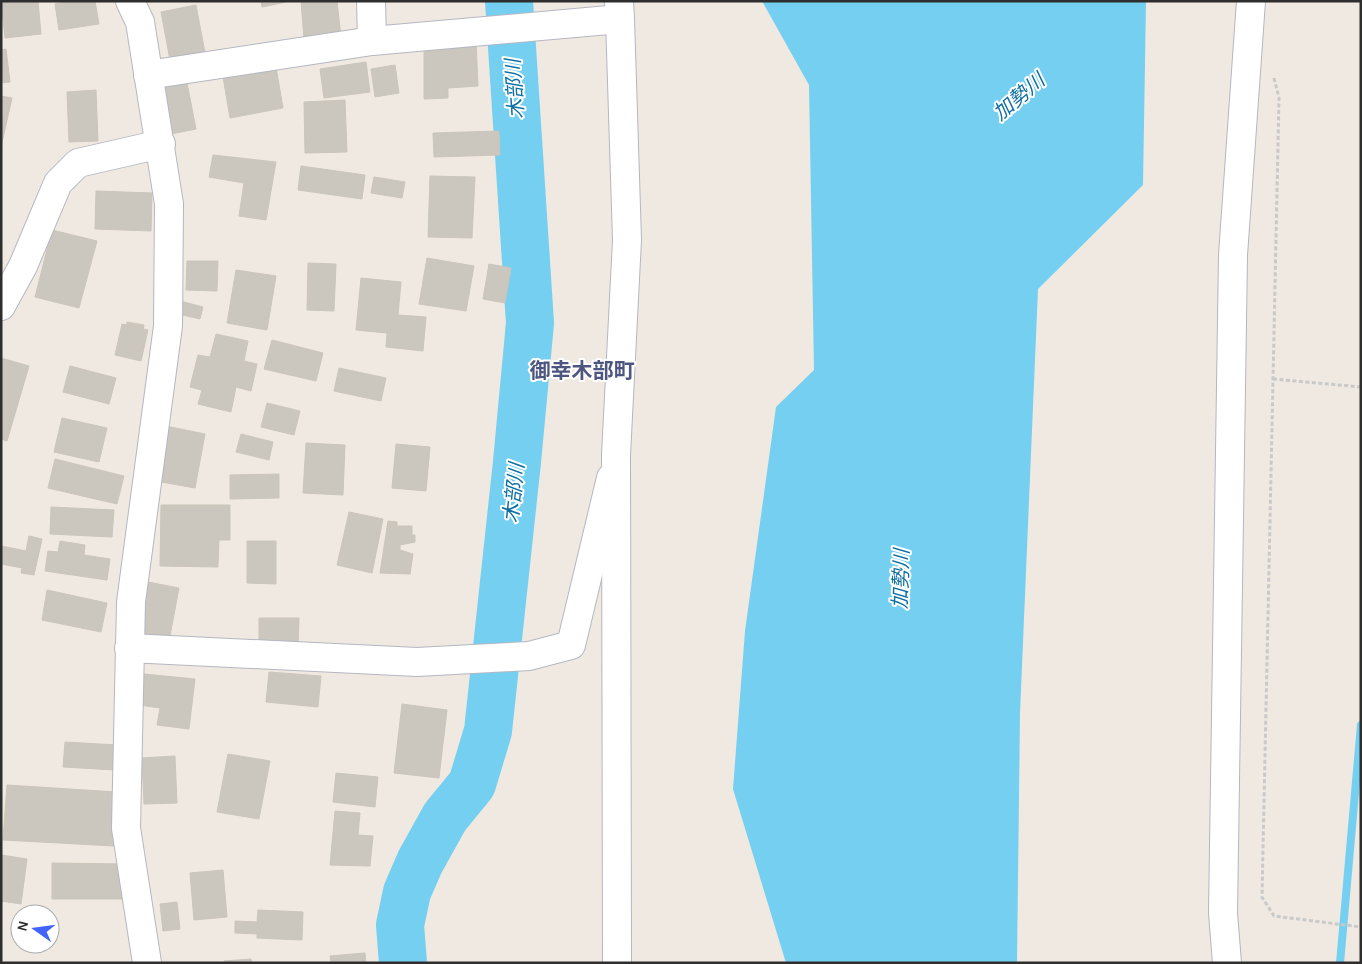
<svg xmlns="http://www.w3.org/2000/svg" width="1362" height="964" font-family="Karla,'Noto Sans JP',sans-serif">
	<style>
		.water { fill: #75cff0 }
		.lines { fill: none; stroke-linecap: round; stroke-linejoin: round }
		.stream { stroke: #75cff0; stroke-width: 8 }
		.river { stroke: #75cff0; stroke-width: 48 }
		.building { fill: #cbc7bf; stroke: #cbc5ba }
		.minor-casing { stroke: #b4b7c1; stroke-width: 30 }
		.tertiary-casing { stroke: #b4b7c1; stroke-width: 30 }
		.path { stroke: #c9c9c9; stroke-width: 3; stroke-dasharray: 4 2.5; stroke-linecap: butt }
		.minor { stroke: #fff; stroke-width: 28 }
		.tertiary { stroke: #fff; stroke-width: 28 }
		.labels { text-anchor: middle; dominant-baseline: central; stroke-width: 4; stroke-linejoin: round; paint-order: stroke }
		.water-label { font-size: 20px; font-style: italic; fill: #0d6fa3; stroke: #fff }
		.quarter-label { font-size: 21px; font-weight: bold; fill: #4d5680; stroke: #fff }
	</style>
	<rect width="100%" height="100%" fill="#efe9e1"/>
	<polygon class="water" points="762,1 1146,1 1143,185 1038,289 1020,713 1017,963 786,963 733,789 745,631 776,407 814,370 809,85"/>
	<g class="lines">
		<polyline class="stream" points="1340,963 1361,725"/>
		<polyline class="river" points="403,963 400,925 407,892 420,862 445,817 472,784 488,731 517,462 530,323 509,1"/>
	</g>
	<g class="building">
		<polygon points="1,1 38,1 41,34 5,38"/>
		<polygon points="70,1 95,1 99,24 59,30 55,4"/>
		<polygon points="261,1 286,1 286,2 262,7"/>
		<polygon points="301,1 337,1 341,37 304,39"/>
		<polygon points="196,5 205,53 170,60 161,12"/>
		<polygon points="476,41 478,86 448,88 448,98 424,99 424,43"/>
		<polygon points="6,49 10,82 1,83 1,50"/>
		<polygon points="366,62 370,92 324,98 320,69"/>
		<polygon points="395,65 399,93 375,97 371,69"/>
		<polygon points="276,67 283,108 230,118 223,77"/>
		<polygon points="187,83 196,129 171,134 162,88"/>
		<polygon points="96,90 98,141 69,142 67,92"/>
		<polygon points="1,96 12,98 1,147"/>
		<polygon points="345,100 347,152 305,153 304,102"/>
		<polygon points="499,131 500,155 434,157 433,133"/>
		<polygon points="213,155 276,162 266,220 239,216 244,183 209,177"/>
		<polygon points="301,166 365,175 362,199 298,190"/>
		<polygon points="430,176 475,177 472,238 428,237"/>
		<polygon points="374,177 405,182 402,198 371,193"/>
		<polygon points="96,191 152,193 151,231 95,229"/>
		<polygon points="52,230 97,241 79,308 35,297"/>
		<polygon points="427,258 474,266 466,311 419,304"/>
		<polygon points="187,261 218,261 217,291 186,290"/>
		<polygon points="308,263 336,264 334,311 307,310"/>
		<polygon points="489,264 511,268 505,303 483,299"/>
		<polygon points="236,270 276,276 267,330 227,323"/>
		<polygon points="361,278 401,282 398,315 426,317 423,351 386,347 387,333 356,330"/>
		<polygon points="180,301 203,307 200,319 178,314"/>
		<polygon points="127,322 144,325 138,358 121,355"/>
		<polygon points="122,324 148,330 141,361 115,355"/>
		<polygon points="216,334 248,341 244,361 257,364 251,391 236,387 231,412 198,404 202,390 190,387 198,355 210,357"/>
		<polygon points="272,340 323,353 316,381 264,369"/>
		<polygon points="1,358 29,366 7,441 1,439"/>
		<polygon points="70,366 116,378 109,404 63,392"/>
		<polygon points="339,368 386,378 381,401 334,391"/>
		<polygon points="267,403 300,411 294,435 261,427"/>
		<polygon points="62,418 107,428 99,462 54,452"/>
		<polygon points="166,426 205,434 195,488 156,481"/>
		<polygon points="241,434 273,442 269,460 236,452"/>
		<polygon points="306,443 345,445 343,495 303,493"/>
		<polygon points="396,444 430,447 426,491 392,488"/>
		<polygon points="55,459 124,476 117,504 48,488"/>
		<polygon points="279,474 279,498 230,499 230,475"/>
		<polygon points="161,505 230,505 230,540 219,540 218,567 160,566"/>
		<polygon points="51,507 114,510 112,537 50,534"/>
		<polygon points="349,512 383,519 372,573 337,565"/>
		<polygon points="388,521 397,522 397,526 412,526 412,535 415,535 415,542 400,545 400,550 413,554 410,574 380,573"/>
		<polygon points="29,536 42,539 34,575 21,573 22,568 1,564 1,546 26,551"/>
		<polygon points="60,541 85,545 84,555 110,559 107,580 45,571 48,551 58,552"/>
		<polygon points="247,541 276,541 276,584 247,583"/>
		<polygon points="148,582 179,588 169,641 138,635"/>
		<polygon points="47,590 107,603 101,632 42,620"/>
		<polygon points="259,618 299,618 298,649 259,648"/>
		<polygon points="269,672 321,676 318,707 266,702"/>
		<polygon points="144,674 195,679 189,729 157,725 160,708 139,705"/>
		<polygon points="402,704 447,710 439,778 394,773"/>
		<polygon points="65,742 117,745 115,770 63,767"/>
		<polygon points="228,754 270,761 259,819 217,812"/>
		<polygon points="175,756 177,803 144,804 142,758"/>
		<polygon points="336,773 378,777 375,807 333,802"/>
		<polygon points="7,785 117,792 114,846 3,840"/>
		<polygon points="335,811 360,813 358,835 373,836 370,866 330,865"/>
		<polygon points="1,855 27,859 21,904 1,901"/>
		<polygon points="52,863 126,864 126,899 52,899"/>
		<polygon points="223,870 227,917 194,920 190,873"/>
		<polygon points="177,902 180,929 163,931 160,904"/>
		<polygon points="258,910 303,912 302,940 257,938 257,934 235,933 235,921 257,922"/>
		<polygon points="365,953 366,963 331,963 330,956"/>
		<polygon points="251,959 252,963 224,963 224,961"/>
	</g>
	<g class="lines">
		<g class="minor-casing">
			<g id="minor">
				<polyline points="130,1 140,22 169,204 168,326 131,602 126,828 147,963"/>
				<polyline points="371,1 372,41"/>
				<polyline points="148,75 372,41 620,19 619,1"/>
				<polyline points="1,306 23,266 58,183 78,163 161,144"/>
				<polyline points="129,648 417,662 529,656 571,645 611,478"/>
				<polyline points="1227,963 1223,913 1233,255 1251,1"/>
			</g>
		</g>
		<g class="tertiary-casing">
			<polyline id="tertiary" points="617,963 616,455 627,240 620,19"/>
		</g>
		<g class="path">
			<polyline points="1274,78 1279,98 1262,897 1274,916 1361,927"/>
			<polyline points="1273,379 1361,387"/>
		</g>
		<use href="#minor" class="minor"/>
		<use href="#tertiary" class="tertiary"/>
	</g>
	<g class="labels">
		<g class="water-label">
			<text transform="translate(515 89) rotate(-94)">木部川</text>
			<text transform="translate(1019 97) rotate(-40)">加勢川</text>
			<text transform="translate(514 493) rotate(-84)">木部川</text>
			<text transform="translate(901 579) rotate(-88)">加勢川</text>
		</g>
		<g class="quarter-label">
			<text x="582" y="371">御幸木部町</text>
		</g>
	</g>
	<rect width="1362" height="964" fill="none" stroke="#2e2e2e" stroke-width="5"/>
	<g transform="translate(35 929) rotate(284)"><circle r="24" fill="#ffffff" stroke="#ababab"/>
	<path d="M0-4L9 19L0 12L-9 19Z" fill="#4264fb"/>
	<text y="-8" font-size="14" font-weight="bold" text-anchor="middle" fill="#2e2e2e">N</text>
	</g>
</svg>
